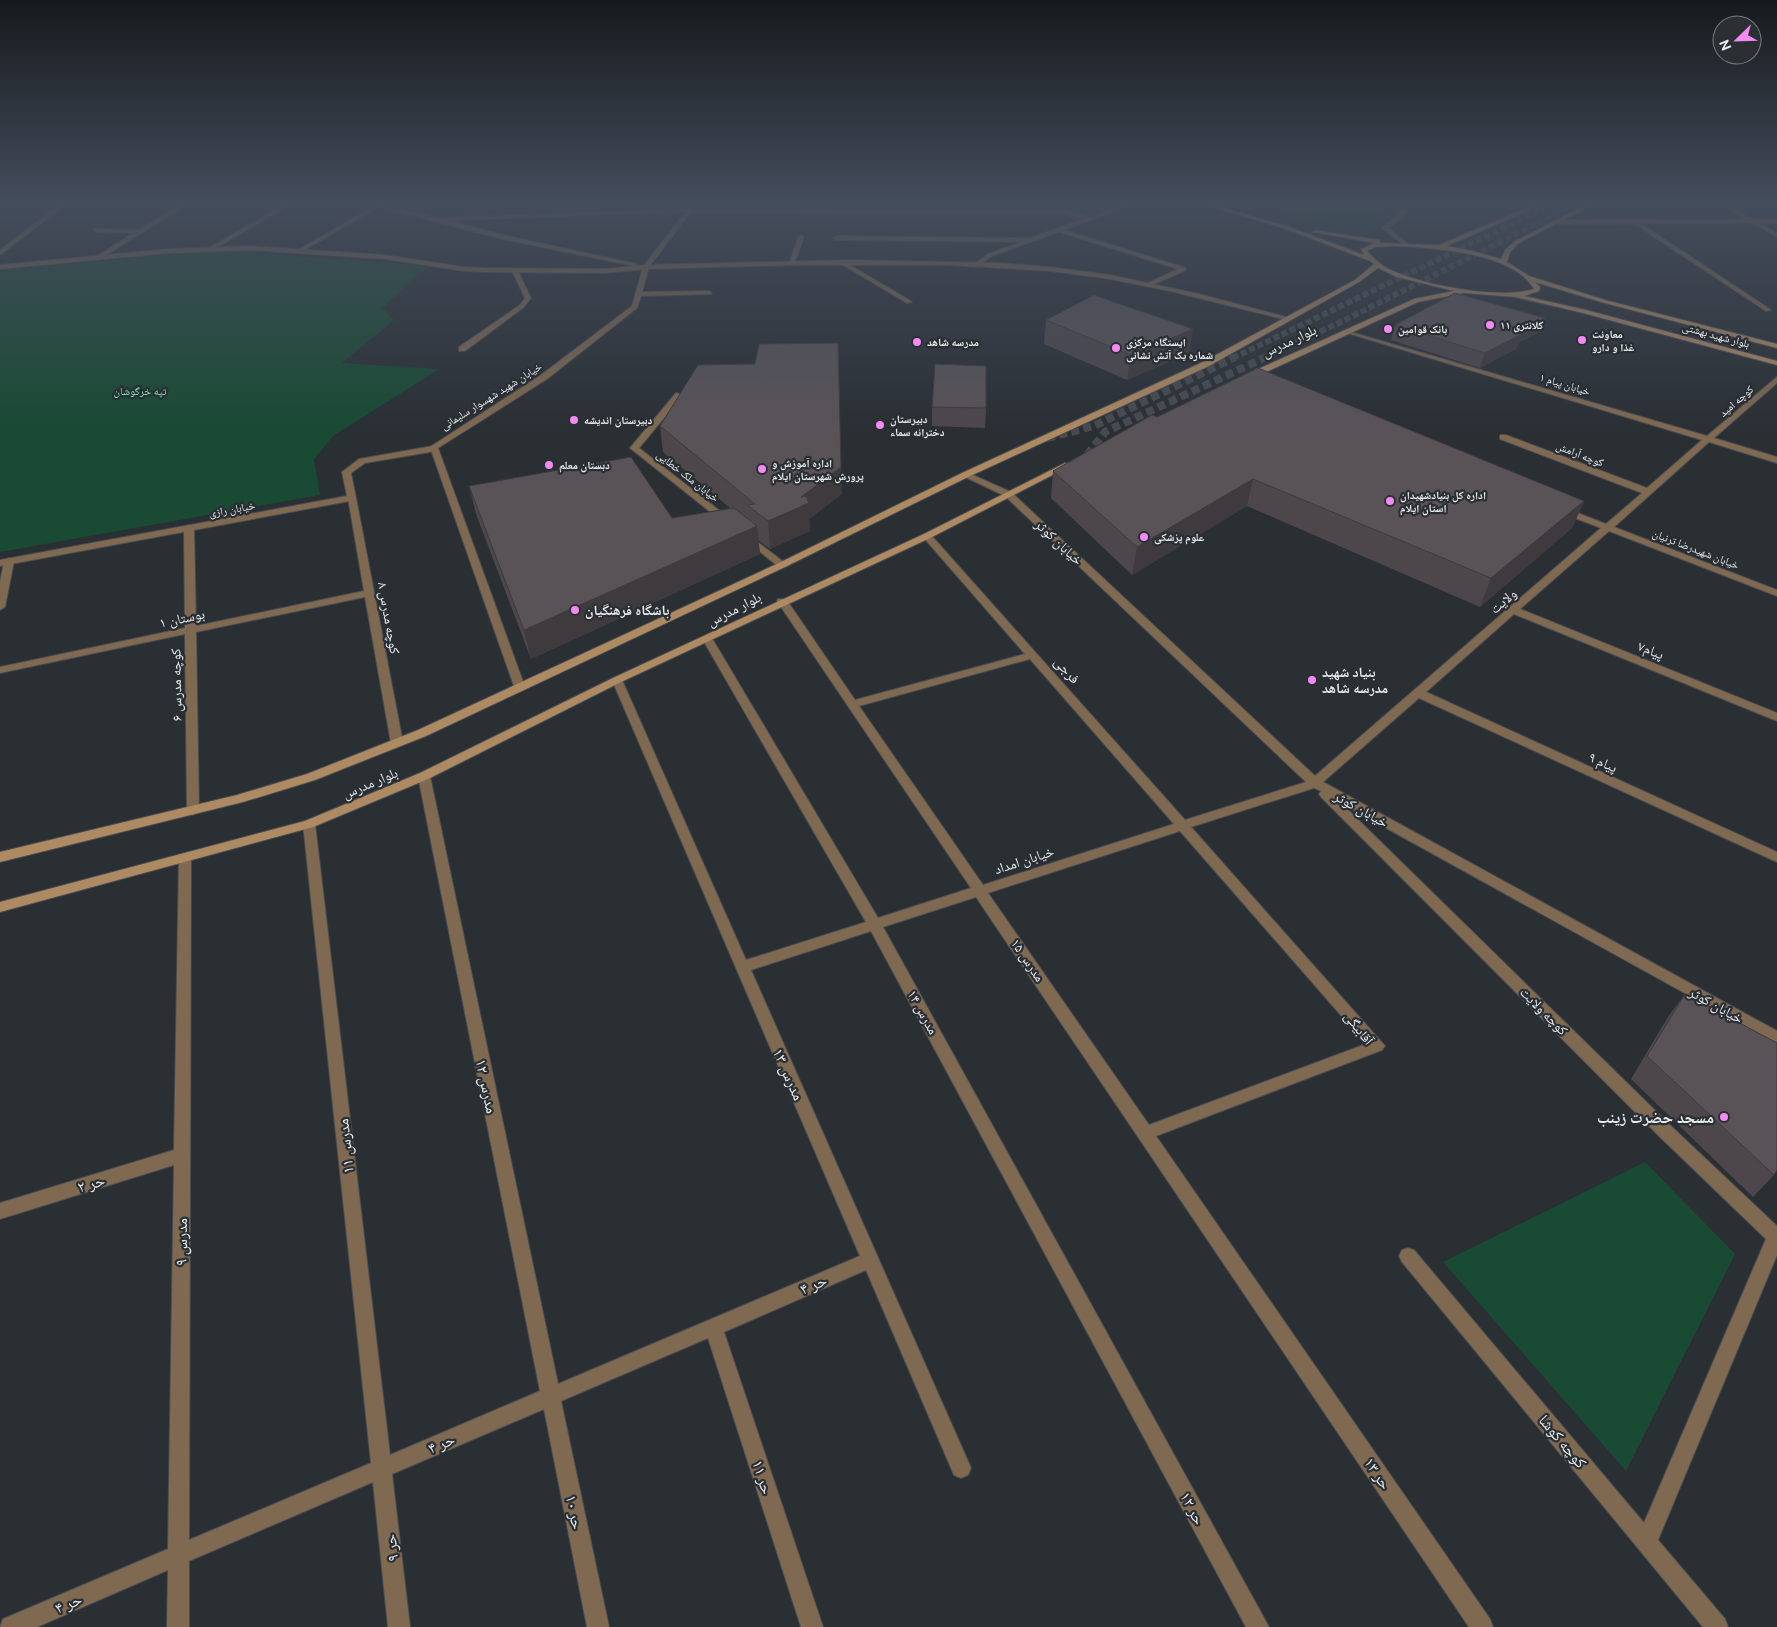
<svg xmlns="http://www.w3.org/2000/svg" width="1777" height="1627" font-family="Ubuntu,'Noto Naskh Arabic',sans-serif">
	<style>
		.green { fill: #194a34 }
		.lines { fill: none; stroke-linecap: round; stroke-linejoin: round }
		.secondary-tunnel-far1 { stroke: #474b50; stroke-width: 6; stroke-dasharray: 6 3; stroke-linecap: butt }
		.secondary-tunnel { stroke: #474b50; stroke-width: 8; stroke-dasharray: 8 4.5; stroke-linecap: butt }
		.service-casing { stroke: #494d52; stroke-width: 2 }
		.minor-casing { stroke: #494d52; stroke-width: 2 }
		.tertiary-casing { stroke: #494d52; stroke-width: 2 }
		.secondary-casing { stroke: #494d52; stroke-width: 2 }
		.service { fill: #806951; fill-rule: evenodd }
		.minor { fill: #806951; fill-rule: evenodd }
		.tertiary { fill: #806951; fill-rule: evenodd }
		.secondary { fill: #ae8a63; fill-rule: evenodd }
		.wall { fill: #4d474c }
		.shaded-wall { fill: #3e3a3e }
		.building { fill: #595358; stroke: #3e3a3e }
		.poi-dot { fill: #f38af1; stroke: #2a2f34; stroke-width: 2 }
		.labels { text-anchor: middle; dominant-baseline: central; stroke-width: 4.5; stroke-linejoin: round; paint-order: stroke }
		.far-poi-label { font-size: 11px; font-weight: bold; fill: #e9ecef; stroke: #2a2f34; text-anchor: start }
		.far-street-label { font-size: 11px; fill: #e9ecef; stroke: #2a2f34 }
		.far-park-label { font-size: 11px; fill: #79ecb6; stroke: #2a2f34 }
		.street-label { font-size: 14px; fill: #e9ecef; stroke: #2a2f34 }
		.poi-label { font-size: 14px; font-weight: bold; fill: #e9ecef; stroke: #2a2f34; text-anchor: start }
		.near-street-label { font-size: 16px; fill: #e9ecef; stroke: #2a2f34 }
		.near-poi-label { font-size: 16px; font-weight: bold; fill: #e9ecef; stroke: #2a2f34; text-anchor: end }
	</style>
	<rect width="100%" height="100%" fill="#2a2f34"/>
	<g class="green">
		<polygon points="1236,203 1401,203 1369,229 1356,229 1294,217"/>
		<polygon points="203,252 235,252 428,266 382,308 394,320 342,363 439,369 333,436 314,459 320,495 0,552 0,270"/>
		<polygon points="1645,1162 1735,1254 1626,1471 1443,1262"/>
	</g>
	<g class="lines">
		<g class="secondary-tunnel-far1">
			<polyline points="1233,358 1555,203"/>
			<polyline points="1263,358 1339,323 1578,203"/>
		</g>
		<g class="secondary-tunnel">
			<polyline points="1047,438 1094,426 1235,357"/>
			<polyline points="1087,455 1105,432 1266,357"/>
		</g>
		<g class="service-casing">
			<g id="service">
				<polygon points="1410,203 1417,203 1389,228 1408,244 1406,247 1382,228"/>
				<polygon points="515,269 518,271 531,298 524,307 465,351 459,351 459,347 520,305 525,298 512,271"/>
			</g>
		</g>
		<g class="minor-casing">
			<g id="minor">
				<polygon points="0,203 11,203 0,207"/>
				<polygon points="61,203 68,203 0,255 0,250"/>
				<polygon points="182,203 190,203 101,258 96,257 133,233 95,232 93,229 139,230"/>
				<polygon points="286,203 294,203 214,249 209,248"/>
				<polygon points="1128,203 1137,203 1064,230 1186,268 1186,270 1150,286 1146,286 1146,284 1178,269 1059,232 992,256 978,266 976,263 988,254 1021,242 836,240 833,238 836,236 1030,238 1084,219 1065,214 691,212 649,267 642,292 709,291 712,293 711,294 641,296 637,308 547,379 438,448 525,687 519,690 515,689 430,447 541,375 632,306 643,267 685,212 431,221 429,218 686,209 690,204 693,206 692,209 1065,210 1090,217"/>
				<polygon points="1717,203 1725,203 1777,233 1777,237"/>
				<polygon points="374,206 379,207 301,252 296,251"/>
				<polygon points="1633,221 1637,221 1771,310 1766,311 1633,223"/>
				<polygon points="801,235 804,237 794,264 789,265 798,237"/>
				<polygon points="843,261 911,301 912,302 907,303 841,264"/>
				<path d="M1344,330L1707,436L1777,377V383L1714,438L1777,457V463L1709,442L1614,527L1777,590V596L1609,531L1520,609L1777,713V721L1514,614L1426,692L1777,852V862L1419,698L1323,782L1777,1031V1044L1341,803L1672,1127L1777,1226V1255L1658,1540L1725,1619L1728,1627H1703L1402,1262L1399,1256L1402,1250L1408,1248L1414,1250L1644,1523L1766,1239L1660,1137L1321,797L1319,794L1321,791L1314,788L1191,827L1385,1046L1382,1050L1156,1136L1490,1619L1493,1627H1469L976,897L883,927L1269,1627H1246L871,931L751,970L971,1468L968,1475L961,1478L954,1475L866,1270L724,1332L823,1627H801L708,1338L561,1401L609,1627H587L544,1409L392,1474L410,1627H388L373,1482L189,1561V1627H167L168,1570L37,1627H0L3,1619L168,1549L174,1165L0,1219V1203L174,1150L179,857L180,854H190L191,857L189,1540L371,1463L303,824L305,821L309,820L315,824L390,1455L540,1391L418,776L420,773H428L430,776L558,1384L860,1256L612,680L613,678L617,677L622,680L746,960L866,922L703,640L704,638L708,637L713,640L878,918L971,888L777,601L778,599H786L855,700L1025,654L924,538V534H930L1185,820L1306,782L1005,496L961,475L968,473L1011,492L1315,776L1601,528L1559,512V508H1565L1606,524L1642,493L1500,439V435H1506L1647,488L1702,440L1344,332ZM1030,659L1174,824L983,885L859,706ZM1180,831L1366,1044L1149,1125L988,893Z"/>
				<polygon points="676,393 683,395 639,448 729,518 729,522 723,522 630,448"/>
				<polygon points="352,495 356,498 403,743 401,746 393,746 391,743 365,597 196,632 199,811 193,815 187,811 185,634 0,673 0,667 185,628 184,528 189,525 194,528 196,626 364,591 348,498"/>
				<polygon points="747,534 785,563 785,567 779,567 744,539 742,537"/>
				<polygon points="9,558 14,561 5,607 0,610 0,582 4,561"/>
			</g>
		</g>
		<g class="tertiary-casing">
			<g id="tertiary">
				<polygon points="355,203 368,203 423,214 503,235 637,264 634,266 502,239 422,218"/>
				<polygon points="1777,219 1777,223 1554,224 1551,222 1554,220"/>
				<polygon points="249,246 385,255 464,267 485,268 605,269 646,265 848,260 1000,263 1050,267 1110,275 1199,294 1290,318 1287,320 1170,291 1110,279 1050,271 949,265 797,265 646,269 605,273 485,272 464,271 385,259 249,250 169,253 0,269 0,265 169,249"/>
				<polygon points="433,446 436,447 436,451 365,463 351,473 356,498 355,500 0,566 0,560 347,496 342,472 359,459"/>
			</g>
		</g>
		<g class="secondary-casing">
			<g id="secondary">
				<path d="M1198,203H1208L1290,227L1364,255L1361,249L1375,243L1312,232L1315,230L1379,240L1381,243L1439,245L1538,203H1547L1447,246L1473,251L1501,259L1505,250L1515,241L1589,203H1597L1519,243L1510,252L1507,262L1529,276L1605,300L1777,344V348L1601,302L1535,282L1540,287L1539,291L1524,296L1586,310L1777,361V365L1583,313L1515,297L1464,293L1418,302L1251,379H1245V375L1414,299L1454,291L1397,277L1378,268L1359,282L1209,366L968,477L785,567L426,736L315,780L243,802L0,862V852L237,795L307,774L418,730L779,563L962,473L1203,362L1355,280L1374,264L1370,261L1286,229ZM1395,246C1433,248 1513,252 1534,289C1500,300 1419,285 1387,268C1379,264 1373,257 1367,251L1375,247Z"/>
				<polygon points="1065,463 1072,465 930,538 621,682 428,779 313,827 0,912 0,902 305,821 420,773 613,678 924,534"/>
			</g>
		</g>
		<use href="#service" class="service"/>
		<use href="#minor" class="minor"/>
		<use href="#tertiary" class="tertiary"/>
		<use href="#secondary" class="secondary"/>
	</g>
	<g class="wall">
		<polygon points="1370,203 1403,203 1397,208"/>
		<polygon points="1545,318 1540,332 1518,343 1516,349 1480,368 1391,340 1395,325"/>
		<polygon points="1046,320 1189,353 1127,380 1044,344"/>
		<polygon points="932,407 986,408 985,428 932,426"/>
		<polygon points="1157,417 1584,501 1572,528 1480,607 1247,506 1132,575 1051,498 1053,471"/>
		<polygon points="660,426 842,494 809,519 810,531 770,549 758,540 760,554 531,659 476,514 469,486 672,518 730,508 663,452"/>
		<polygon points="1685,994 1774,1175 1753,1197 1631,1079 1668,1017"/>
	</g>
	<g class="shaded-wall">
		<polygon points="1399,203 1403,203 1397,208"/>
		<polygon points="1545,318 1540,332 1518,343 1516,349 1480,368 1485,353 1516,333"/>
		<polygon points="1193,329 1189,353 1127,380 1131,355"/>
		<polygon points="838,343 842,494 809,519 810,531 770,549 768,521 801,497"/>
		<polygon points="1253,479 1247,506 1132,575 1137,547"/>
		<polygon points="1584,501 1572,528 1480,607 1491,578"/>
		<polygon points="757,526 760,554 531,659 524,630"/>
	</g>
	<g class="building">
		<polygon points="1455,293 1545,318 1516,333 1522,334 1485,353 1395,325"/>
		<polygon points="1094,295 1193,329 1131,355 1046,320"/>
		<polygon points="838,343 841,467 801,497 806,496 809,503 768,521 747,505 755,504 660,426 698,365 755,364 759,344"/>
		<polygon points="935,364 986,366 986,408 932,407"/>
		<polygon points="1258,368 1584,501 1491,578 1253,479 1137,547 1053,471 1152,415 1157,417"/>
		<polygon points="631,457 672,518 734,508 757,526 524,630 469,486"/>
		<polygon points="1685,994 1777,1043 1777,1170 1774,1175 1647,1056"/>
	</g>
	<linearGradient id="sky" x2="0" y2="1"><stop stop-color="#171a1d"/><stop offset="0.47" stop-color="#444d5c"/><stop offset="1" stop-color="#444d5c" stop-opacity="0"/></linearGradient>
	<rect width="1777" height="431" fill="url(#sky)"/>
	<g class="poi-dot">
		<circle cx="1490" cy="325" r="5"/>
		<circle cx="1388" cy="329" r="5"/>
		<circle cx="1582" cy="340" r="5"/>
		<circle cx="917" cy="342" r="5"/>
		<circle cx="1116" cy="348" r="5"/>
		<circle cx="574" cy="420" r="5"/>
		<circle cx="880" cy="425" r="5"/>
		<circle cx="549" cy="465" r="5"/>
		<circle cx="762" cy="469" r="5"/>
		<circle cx="1390" cy="501" r="5"/>
		<circle cx="1144" cy="537" r="5"/>
		<circle cx="575" cy="610" r="5"/>
		<circle cx="1312" cy="680" r="5"/>
		<circle cx="1724" cy="1117" r="5"/>
	</g>
	<g class="labels">
		<g class="far-poi-label">
			<text x="1500" y="325">کلانتری ۱۱</text>
			<text x="1398" y="329">بانک قوامین</text>
			<text x="1592" y="334">معاونت<tspan x="1592" dy="13">غذا و دارو</tspan></text>
			<text x="927" y="342">مدرسه شاهد</text>
			<text x="1126" y="342">ایستگاه مرکزی<tspan x="1126" dy="13">شماره یک آتش نشانی</tspan></text>
			<text x="890" y="419">دبیرستان<tspan x="890" dy="13">دخترانه سماء</tspan></text>
			<text x="584" y="420">دبیرستان اندیشه</text>
			<text x="772" y="463">اداره آموزش و<tspan x="772" dy="13">پرورش شهرستان ایلام</tspan></text>
			<text x="559" y="465">دبستان معلم</text>
			<text x="1400" y="495">اداره کل بنیادشهیدان<tspan x="1400" dy="13">استان ایلام</tspan></text>
			<text x="1154" y="537">علوم پزشکی</text>
		</g>
		<g class="far-street-label">
			<text transform="translate(1716 335) rotate(15)">بلوار شهید بهشتی</text>
			<text transform="translate(1565 384) rotate(17)">خیابان پیام ۱</text>
			<text transform="translate(491 396) rotate(-32)">خیابان شهید شهسوار سلیمانی</text>
			<text transform="translate(1736 401) rotate(-41)">کوچه امید</text>
			<text transform="translate(1580 454) rotate(21)">کوچه آرامش</text>
			<text transform="translate(688 476) rotate(38)">خیابان ملک خطایی</text>
			<text transform="translate(232 509) rotate(-10)">خیابان رازی</text>
			<text transform="translate(1696 549) rotate(21)">خیابان شهیدرضا ترنیان</text>
		</g>
		<g class="far-park-label">
			<text x="140" y="391">تپه خرگوشان</text>
		</g>
		<g class="street-label">
			<text transform="translate(1289 341) rotate(-25)">بلوار مدرس</text>
			<text transform="translate(1059 542) rotate(43)">خیابان کوثر</text>
			<text transform="translate(1503 601) rotate(-41)">ولایت</text>
			<text transform="translate(734 609) rotate(-27)">بلوار مدرس</text>
			<text transform="translate(182 618) rotate(-12)">بوستان ۱</text>
			<text transform="translate(389 618) rotate(80)">کوچه مدرس ۸</text>
			<text transform="translate(1651 650) rotate(22)">پیام۷</text>
			<text transform="translate(1067 670) rotate(48)">فرجی</text>
			<text transform="translate(176 685) rotate(-91)">کوچه مدرس ۶</text>
			<text transform="translate(1603 762) rotate(24)">پیام ۹</text>
			<text transform="translate(370 783) rotate(-23)">بلوار مدرس</text>
			<text transform="translate(1361 809) rotate(29)">خیابان کوثر</text>
			<text transform="translate(1024 860) rotate(-18)">خیابان امداد</text>
			<text transform="translate(1028 960) rotate(56)">مدرس ۱۵</text>
			<text transform="translate(1716 1005) rotate(29)">خیابان کوثر</text>
			<text transform="translate(1544 1011) rotate(45)">کوچه ولایت</text>
			<text transform="translate(923 1012) rotate(61)">مدرس ۱۴</text>
			<text transform="translate(1359 1028) rotate(52)">آقابیگی</text>
		</g>
		<g class="poi-label">
			<text x="585" y="610">باشگاه فرهنگیان</text>
			<text x="1322" y="672">بنیاد شهید<tspan x="1322" dy="16">مدرسه شاهد</tspan></text>
		</g>
		<g class="near-street-label">
			<text transform="translate(789 1074) rotate(66)">مدرس ۱۳</text>
			<text transform="translate(487 1086) rotate(78)">مدرس ۱۲</text>
			<text transform="translate(345 1146) rotate(-96)">مدرس ۱۱</text>
			<text transform="translate(91 1183) rotate(-17)">حر ۲</text>
			<text transform="translate(181 1242) rotate(-90)">مدرس ۹</text>
			<text transform="translate(813 1284) rotate(-23)">حر ۴</text>
			<text transform="translate(1563 1441) rotate(50)">کوچه کوشا</text>
			<text transform="translate(441 1443) rotate(-23)">حر ۴</text>
			<text transform="translate(1378 1473) rotate(56)">۱۳ حر</text>
			<text transform="translate(763 1477) rotate(72)">حر ۱۱</text>
			<text transform="translate(1193 1508) rotate(62)">حر ۱۲</text>
			<text transform="translate(575 1512) rotate(78)">حر ۱۰</text>
			<text transform="translate(391 1548) rotate(-96)">حر ۹</text>
			<text transform="translate(68 1603) rotate(-23)">حر ۴</text>
		</g>
		<g class="near-poi-label">
			<text x="1714" y="1117">مسجد حضرت زینب</text>
		</g>
	</g>
	<g transform="translate(1737 40) rotate(247)"><circle r="24" fill="#2a2f34" stroke="#767b7f"/>
	<path d="M0-4L9 19L0 12L-9 19Z" fill="#f38af1"/>
	<text y="-8" font-size="14" font-weight="bold" text-anchor="middle" fill="#e9ecef">N</text>
	</g>
</svg>
